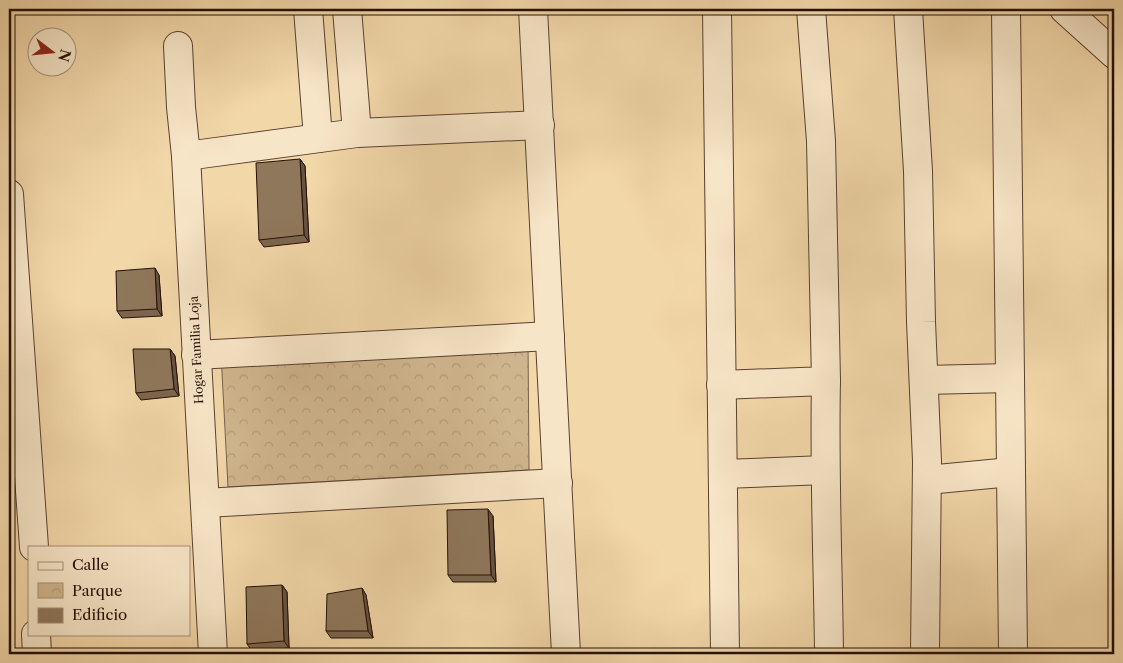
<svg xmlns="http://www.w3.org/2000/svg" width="1123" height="663" font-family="'Libre Caslon Text',serif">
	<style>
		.park { fill: url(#park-crowns); stroke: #7a624a }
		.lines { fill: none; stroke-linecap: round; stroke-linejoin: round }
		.minor-casing { stroke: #584230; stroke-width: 30 }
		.minor { stroke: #f7e5c7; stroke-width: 28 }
		.wall { fill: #7b664e; stroke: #241007 }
		.shaded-wall { fill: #645340; stroke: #241007 }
		.building { fill: #8f775b; stroke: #241007 }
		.labels { text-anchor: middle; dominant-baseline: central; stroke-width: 4; stroke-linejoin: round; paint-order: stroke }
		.street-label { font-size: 12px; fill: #241007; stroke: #f7e5c7 }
	</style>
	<defs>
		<pattern id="park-crowns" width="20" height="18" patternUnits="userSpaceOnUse" patternTransform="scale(1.25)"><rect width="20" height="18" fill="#cfb58d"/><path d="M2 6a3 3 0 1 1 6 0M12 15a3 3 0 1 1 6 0" fill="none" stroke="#b29b78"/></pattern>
	</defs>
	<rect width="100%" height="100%" fill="#f2d7a9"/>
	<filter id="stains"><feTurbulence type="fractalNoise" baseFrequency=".004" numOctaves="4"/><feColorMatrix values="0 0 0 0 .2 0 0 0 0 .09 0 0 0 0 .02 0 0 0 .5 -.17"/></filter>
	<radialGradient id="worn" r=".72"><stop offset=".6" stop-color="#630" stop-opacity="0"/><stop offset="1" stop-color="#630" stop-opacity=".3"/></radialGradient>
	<polygon class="park" points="528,339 529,470 228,487 221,353"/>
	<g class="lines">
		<g class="minor-casing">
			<g id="minor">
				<polyline points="308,9 318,138"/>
				<polyline points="347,9 357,133"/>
				<polyline points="533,9 566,654"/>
				<polyline points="717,9 725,654"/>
				<polyline points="908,9 918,171 921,322 927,461 925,654"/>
				<polyline points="1006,9 1013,654"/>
				<polyline points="1064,9 1114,54"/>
				<polyline points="178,46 181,107 186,156 213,654"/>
				<polyline points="186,156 357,133 540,125"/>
				<polyline points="9,194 34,547"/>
				<polyline points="196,355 550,336"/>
				<polyline points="924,380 1010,378"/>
				<path d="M826,381C824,472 828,563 829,654"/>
				<polyline points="721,385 826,381 821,141 811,9"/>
				<polyline points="723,474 825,470"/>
				<polyline points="927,480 1011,472"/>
				<polyline points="205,503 558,483"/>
				<polyline points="36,634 37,654"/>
			</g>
		</g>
		<use href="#minor" class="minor"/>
	</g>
	<g class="wall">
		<polygon points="300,159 305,166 309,242 264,247 259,240"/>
		<polygon points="159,275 162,316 122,318 117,311"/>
		<polygon points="170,349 175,356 179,396 141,400 136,393"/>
		<polygon points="493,516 496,582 453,582 448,575"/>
		<polygon points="282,585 287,592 289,648 252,651 247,644"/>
		<polygon points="362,588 366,595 373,638 331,638 326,631"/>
	</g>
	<g class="shaded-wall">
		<polygon points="300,159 305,166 309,242 304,235"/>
		<polygon points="155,268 159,275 162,316 157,309"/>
		<polygon points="170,349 175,356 179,396 174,389"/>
		<polygon points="488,509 493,516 496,582 491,575"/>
		<polygon points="282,585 287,592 289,648 284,641"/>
		<polygon points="362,588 366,595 373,638 368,631"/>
	</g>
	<g class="building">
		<polygon points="300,159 304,235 259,240 256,163"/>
		<polygon points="155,268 157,309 117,311 116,271"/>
		<polygon points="133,349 170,349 174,389 136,393"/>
		<polygon points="488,509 491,575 448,575 447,510"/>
		<polygon points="282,585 284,641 247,644 246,587"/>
		<polygon points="362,588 368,631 326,631 327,594"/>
	</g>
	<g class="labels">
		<g class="street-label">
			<text transform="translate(196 350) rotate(-93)">Hogar Familia Loja</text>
		</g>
	</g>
	<rect width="1123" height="663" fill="none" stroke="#f2d7a9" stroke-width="30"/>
	<rect x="10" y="10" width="1103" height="643" fill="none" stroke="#241007" stroke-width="2.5"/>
	<rect x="15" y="15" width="1093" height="633" fill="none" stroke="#241007"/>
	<rect x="28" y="546" width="162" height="90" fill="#f7e5c7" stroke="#a3907a"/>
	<rect x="38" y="562" width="25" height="8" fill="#f7e5c7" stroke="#a3907a"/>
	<text x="72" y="570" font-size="15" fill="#241007">Calle</text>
	<rect x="38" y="583" width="25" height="15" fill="url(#park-crowns)" stroke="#a3907a"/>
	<text x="72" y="596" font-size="15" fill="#241007">Parque</text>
	<rect x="38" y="608" width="25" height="15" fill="#8f775b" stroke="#a3907a"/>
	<text x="72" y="620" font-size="15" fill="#241007">Edificio</text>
	<g transform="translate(52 52) rotate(106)"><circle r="24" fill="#f7e5c7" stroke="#a3907a"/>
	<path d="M0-4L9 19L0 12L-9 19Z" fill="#8f2418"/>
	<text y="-8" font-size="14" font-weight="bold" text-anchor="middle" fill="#241007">N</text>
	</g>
	<rect width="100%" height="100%" filter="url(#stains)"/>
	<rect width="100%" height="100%" fill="url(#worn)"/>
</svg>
